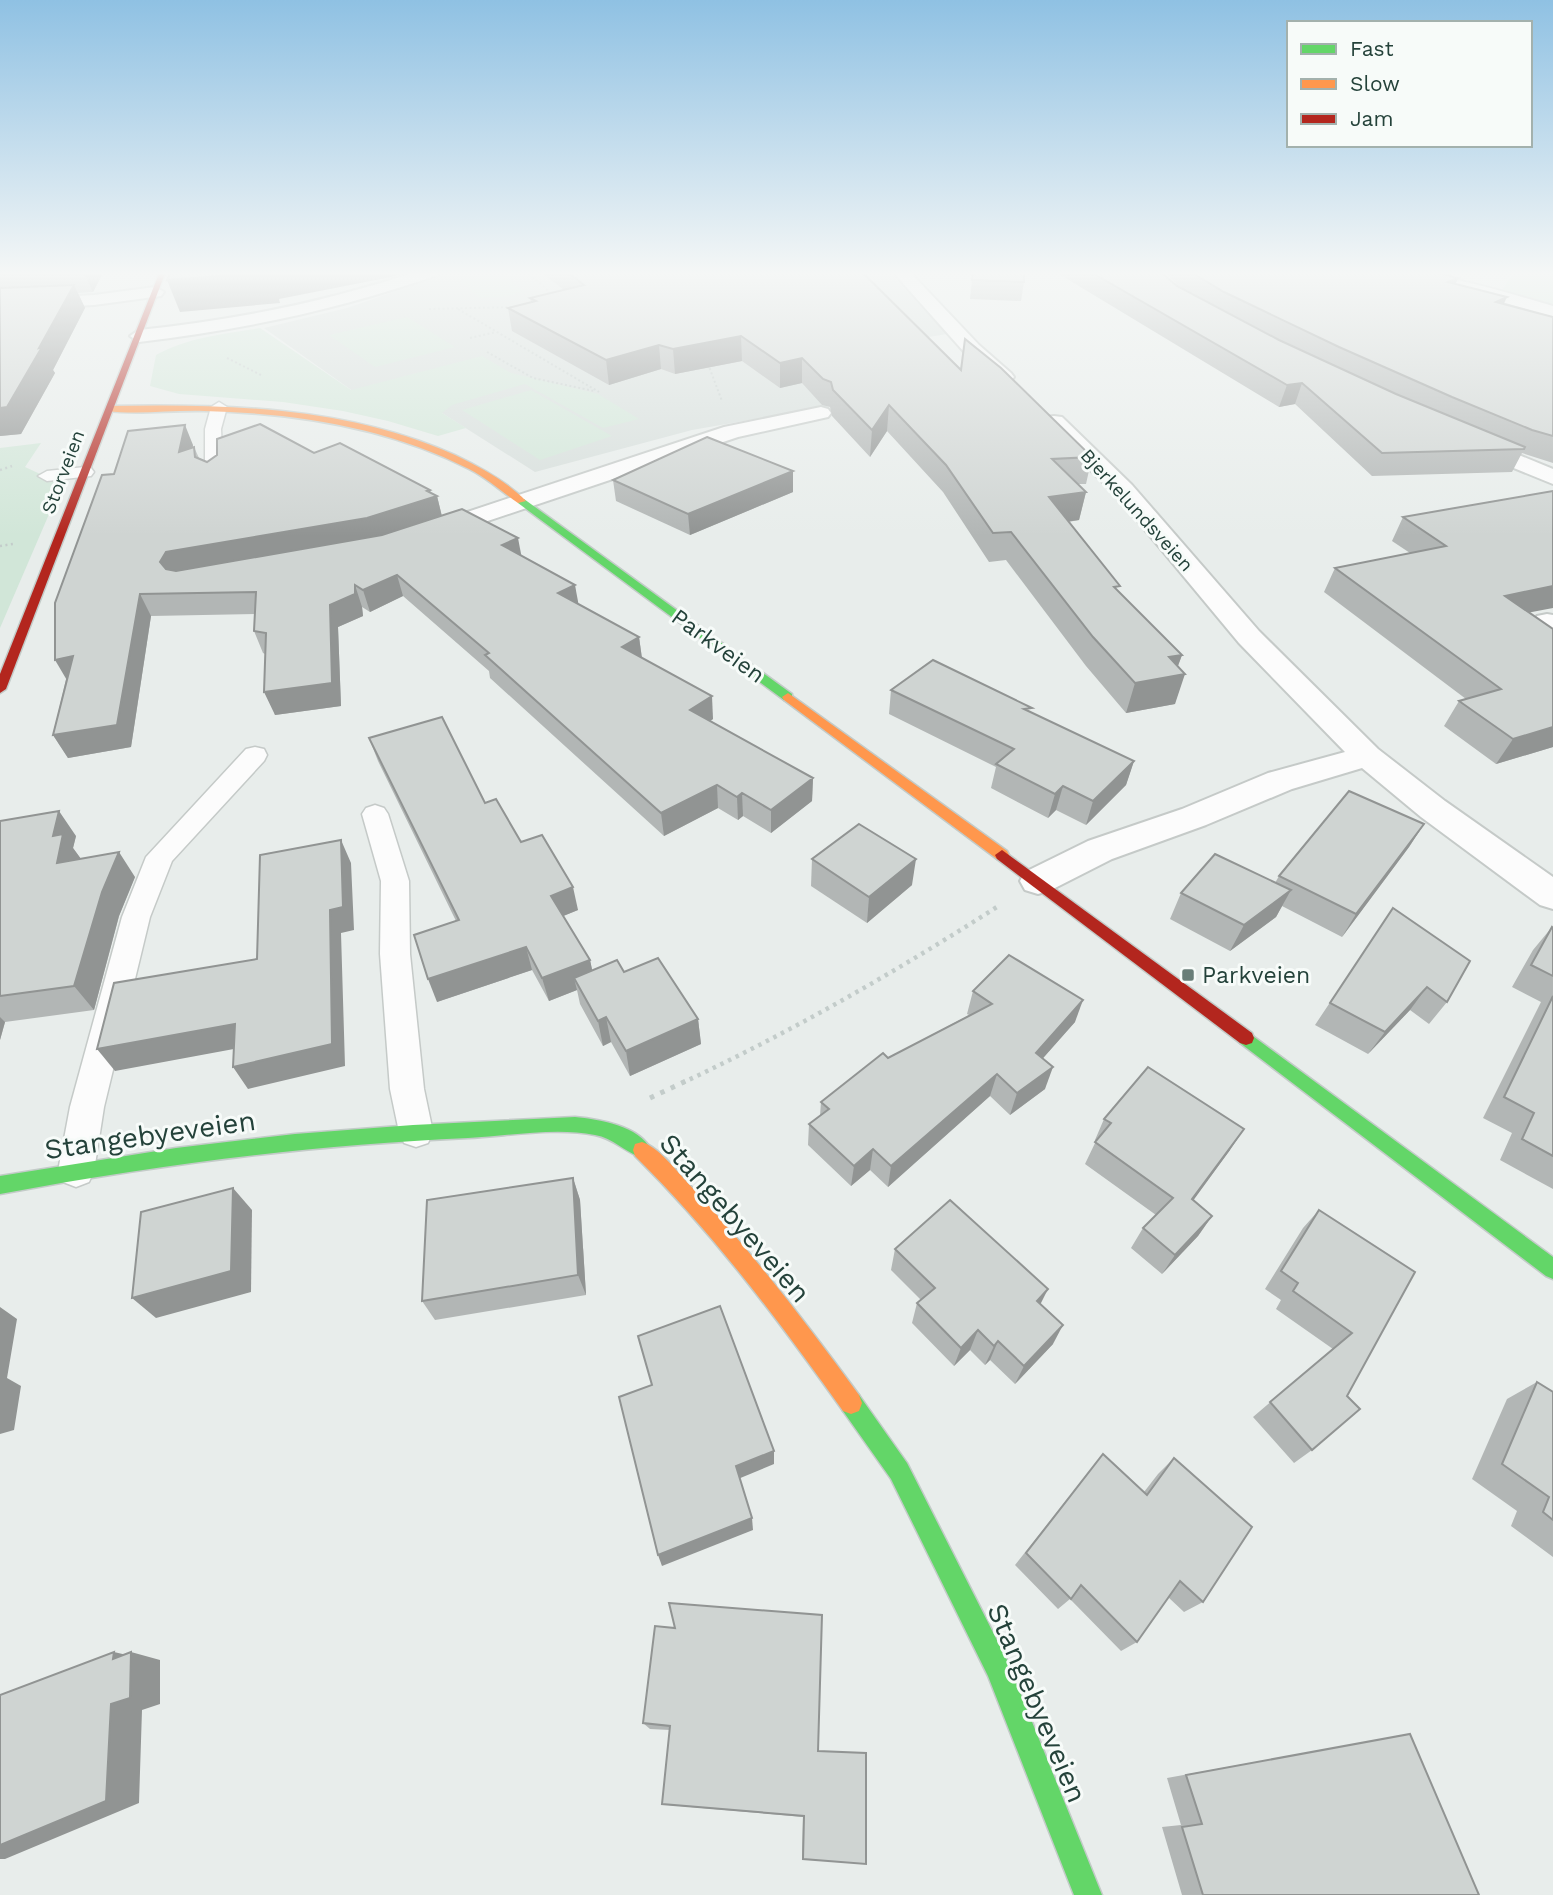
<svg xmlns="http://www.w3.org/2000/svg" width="1553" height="1895" font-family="'Work Sans',sans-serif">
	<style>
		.built { fill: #d6dedb }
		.green { fill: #d1e6d8 }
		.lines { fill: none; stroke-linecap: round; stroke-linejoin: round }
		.lane-casing { stroke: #c5cac8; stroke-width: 3 }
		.street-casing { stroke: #c5cac8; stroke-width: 4 }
		.fast-casing { stroke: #c3cbc8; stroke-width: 3 }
		.slow-casing { stroke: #c3cbc8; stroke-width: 3 }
		.jam-casing { stroke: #c3cbc8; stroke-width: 3 }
		.path-far3 { stroke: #c3ccca; stroke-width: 2; stroke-dasharray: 2 2.5; stroke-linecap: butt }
		.path-far2 { stroke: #c3ccca; stroke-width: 2.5; stroke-dasharray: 2 3.5; stroke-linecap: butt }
		.path-far1 { stroke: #c3ccca; stroke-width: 4.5; stroke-dasharray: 3.5 5; stroke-linecap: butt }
		.path { stroke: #c3ccca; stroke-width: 5; stroke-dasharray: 4.5 7; stroke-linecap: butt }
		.lane { fill: #fcfcfc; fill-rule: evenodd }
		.street { fill: #fcfcfc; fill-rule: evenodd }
		.fast { fill: #63d668; fill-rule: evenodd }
		.slow { fill: #ff974d; fill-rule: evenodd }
		.jam { fill: #b3261e; fill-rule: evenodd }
		.wall { fill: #b2b6b5 }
		.shaded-wall { fill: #919493 }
		.building { fill: #cfd4d2; stroke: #919493; stroke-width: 2 }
		.poi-dot { fill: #697e78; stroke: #f7fbf9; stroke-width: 2.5 }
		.labels { text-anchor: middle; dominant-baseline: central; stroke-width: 6; stroke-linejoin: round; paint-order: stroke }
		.far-street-label { font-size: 19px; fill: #24423a; stroke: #f7fbf9 }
		.street-label { font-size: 23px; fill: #24423a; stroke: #f7fbf9 }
		.poi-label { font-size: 23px; fill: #24423a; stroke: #f7fbf9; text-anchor: start }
		.near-street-label { font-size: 28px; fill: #24423a; stroke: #f7fbf9 }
	</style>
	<rect width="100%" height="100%" fill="#e8edeb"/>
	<polygon class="built" points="455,271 888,271 947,334 844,351 889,396 692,430 535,472 442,413 388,416 264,328 347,308"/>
	<g class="green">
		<polygon points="1515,271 1553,271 1553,307 1502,290"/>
		<polygon points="484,275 505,275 523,291 509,296 480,298 461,281"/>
		<polygon points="407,317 455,347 375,367 329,335"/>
		<path d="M260,328L351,390L482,356L511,373L598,394L639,419L603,428L525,384L452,405L442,413L466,428L438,436L388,421L343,411L283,402L179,394L150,386L156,355C188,337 225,334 260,328Z"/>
		<polygon points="531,390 612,436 540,460 462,410"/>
		<polygon points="41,443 25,467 62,484 0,628 0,448"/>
	</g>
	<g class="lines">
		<g class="lane-casing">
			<g id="lane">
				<polygon points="219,402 227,407 221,429 223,475 214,480 205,475 205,429 211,407"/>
				<polygon points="85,467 91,468 94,472 91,476 47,481 38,476 47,471"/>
				<polygon points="255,747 264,749 267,755 264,761 172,861 150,917 104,1107 94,1171 89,1182 76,1187 63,1182 58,1171 70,1107 122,917 146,857 246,749"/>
				<polygon points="375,805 384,808 388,814 409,881 410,954 424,1089 433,1132 428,1143 416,1147 404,1143 399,1132 390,1089 380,954 381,881 362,814 366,808"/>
			</g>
		</g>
		<g class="street-casing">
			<g id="street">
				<path d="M418,271H442L440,274C342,309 242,330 139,342L130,336L139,330C235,320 327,302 418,271Z"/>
				<polygon points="892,271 909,271 979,345 1011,373 1014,377 1011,381 997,381 965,353"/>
				<path d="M1382,271C1440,271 1497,290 1553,306V317L1482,296L1384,274Z"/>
				<polygon points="155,287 164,292 161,296 94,305 0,310 0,300 94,295"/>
				<polygon points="821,407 828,409 831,413 828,417 738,437 437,538 428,540 419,538 416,533 419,528 724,427"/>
				<polygon points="1054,416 1062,417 1132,485 1259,631 1378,749 1445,801 1553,877 1553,909 1540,905 1421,817 1362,768 1292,789 1206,825 1112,859 1051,890 1038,894 1025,890 1020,881 1025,872 1088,841 1182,809 1268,773 1345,752 1239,643 1116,495 1046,427 1043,422 1046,417"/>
				<polygon points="1468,434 1553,469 1553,484 1460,446 1457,441 1460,436"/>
				<polygon points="1547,614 1553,615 1553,631 1537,628 1533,622 1537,616"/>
			</g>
		</g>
		<g class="fast-casing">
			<g id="fast">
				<polygon points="518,499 524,499 792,694 792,700 784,700 518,503"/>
				<polygon points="1246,1031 1553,1257 1553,1279 1546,1276 1240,1043 1238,1038 1240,1033"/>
				<path d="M575,1117C598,1119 640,1126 651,1150L649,1156L642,1158C625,1152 613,1138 595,1135C555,1127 509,1136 468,1138C310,1145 155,1165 0,1194V1176L176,1148L295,1134L413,1125Z"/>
				<polygon points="851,1392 859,1395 907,1463 1007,1660 1102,1895 1074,1895 988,1676 891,1479 843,1411 840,1403 843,1395"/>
			</g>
		</g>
		<g class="slow-casing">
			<g id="slow">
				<path d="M110,406C227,404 346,406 455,455C480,467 506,481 526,501L518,503C502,492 487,478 469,469C387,427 295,413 204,411C172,410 138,415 107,411L106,409Z"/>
				<polygon points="788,693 1007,851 1009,855 1007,859 997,859 784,700 782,697"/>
				<path d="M642,1142C659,1148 674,1168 686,1181C749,1248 805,1321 859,1395L862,1403L859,1411L851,1414L843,1411C779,1321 714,1234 635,1156L633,1150L635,1144Z"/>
			</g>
		</g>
		<g class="jam-casing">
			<g id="jam">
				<polygon points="160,271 166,271 6,689 0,693 0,674"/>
				<polygon points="1002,850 1252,1033 1254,1038 1252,1043 1246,1045 1240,1043 997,859 995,855"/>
			</g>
		</g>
		<g class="path-far3">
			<polyline points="526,271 554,296"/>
			<polyline points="429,309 515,307"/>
			<polyline points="458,309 599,392"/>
			<polyline points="470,338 496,332"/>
			<polyline points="487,352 533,378 594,391"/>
			<polyline points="227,358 263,376"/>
			<polyline points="708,364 722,401"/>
		</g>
		<g class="path-far2">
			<polyline points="0,470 12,466"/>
			<polyline points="0,546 13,544"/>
		</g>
		<path class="path-far1" d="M682,1083C793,1031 897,971 1000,905"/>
		<polyline class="path" points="650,1098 686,1081"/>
		<use href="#lane" class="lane"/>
		<use href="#street" class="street"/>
		<use href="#fast" class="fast"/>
		<use href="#slow" class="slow"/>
		<use href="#jam" class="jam"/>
	</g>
	<g class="wall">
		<polygon points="0,271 104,271 93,292 78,293 85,308 53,370 55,373 21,434 0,436"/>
		<polygon points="540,271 861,271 961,370 1092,457 1086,484 1078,484 1086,492 1079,520 1068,522 1118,591 1182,655 1178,666 1175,704 1126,713 1086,666 1006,560 989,562 943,492 887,431 870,457 832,416 830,407 822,405 802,383 780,388 742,361 675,374 661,369 609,385 512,331 508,308 531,302 530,298 564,290"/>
		<polygon points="973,271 1024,282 1021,301 970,299"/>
		<polygon points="1054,271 1159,271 1180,287 1163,271 1431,271 1458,278 1455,284 1503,304 1553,317 1553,463 1522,453 1512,472 1372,476 1295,404 1279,407"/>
		<polygon points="193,445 193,447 194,447 199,458 207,462 314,453 430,490 431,493 437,496 442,516 521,556 578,604 639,637 642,658 713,719 710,721 813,778 812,801 771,833 743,816 738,820 718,808 664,836 490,678 489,671 403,596 370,612 362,607 363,616 338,627 341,706 275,715 265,654 263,653 254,631 255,614 151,616 131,747 68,758 53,735 114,474"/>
		<polygon points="793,471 793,492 690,535 616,501 613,480"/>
		<polygon points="1553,491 1529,612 1553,747 1496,764 1444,726 1459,701 1466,699 1324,592 1335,568 1410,553 1392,541 1403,517"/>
		<polygon points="891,690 1031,713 1134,761 1126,785 1086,825 1056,810 1048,818 991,788 996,767 889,714"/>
		<polygon points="369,738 485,803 521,842 578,910 563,916 590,960 592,970 624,972 698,1019 701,1044 630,1076 611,1042 603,1046 580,1004 577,990 549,1001 532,970 437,1002 456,921 378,761"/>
		<polygon points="0,821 76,836 73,848 81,859 135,877 119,916 94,1010 5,1022 0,1040"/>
		<polygon points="1424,824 1409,847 1342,937 1282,906 1276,917 1230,951 1170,919 1181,893 1275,883 1279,876"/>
		<polygon points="812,859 912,885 867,923 811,886"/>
		<polygon points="1393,908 1447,1002 1429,1024 1410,1010 1368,1054 1315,1025"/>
		<polygon points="1552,927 1553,928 1553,1189 1500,1160 1512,1133 1483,1118 1541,1002 1512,987 1533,950"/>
		<polygon points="973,991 1075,1022 1043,1058 1045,1089 1010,1115 990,1096 888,1187 870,1170 851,1186 808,1145 809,1124 820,1116 821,1102 888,1058 969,1015 967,1014"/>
		<polygon points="1104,1119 1230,1150 1193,1200 1212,1216 1198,1236 1162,1274 1131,1248 1143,1228 1156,1215 1085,1164 1096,1141 1095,1140"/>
		<polygon points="573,1178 580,1200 586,1295 435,1320 422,1301"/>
		<polygon points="1319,1210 1415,1272 1312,1450 1294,1463 1253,1417 1333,1349 1276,1309 1281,1300 1265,1289 1303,1228"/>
		<polygon points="895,1249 1041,1304 1053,1344 1015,1384 990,1360 985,1365 970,1350 954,1366 912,1323 917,1303 921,1300 891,1270"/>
		<polygon points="1537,1382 1553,1392 1553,1557 1511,1526 1517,1511 1472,1479 1507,1399"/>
		<polygon points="1103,1454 1144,1492 1158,1474 1174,1458 1203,1602 1184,1612 1168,1597 1137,1642 1121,1651 1070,1599 1058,1609 1015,1565"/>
		<polygon points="655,1626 818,1751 803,1859 802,1857 803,1817 668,1805 662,1804 670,1730 650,1729 643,1723"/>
		<polygon points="1410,1734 1479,1895 1182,1895 1162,1827 1181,1825 1167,1778"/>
	</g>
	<g class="shaded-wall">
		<polygon points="83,271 104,271 93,292"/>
		<polygon points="267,271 408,271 391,277 279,299 280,303 180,312 167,280"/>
		<polygon points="1458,278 1450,297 1448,282"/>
		<polygon points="74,285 85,308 53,370 55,373 21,434 0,436 0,408 39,348"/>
		<polygon points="1507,297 1498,316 1496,302"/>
		<polygon points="741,336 742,361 675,374 673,349"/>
		<polygon points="659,345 661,369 609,385 606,360"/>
		<polygon points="802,358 802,383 780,388 780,363"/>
		<polygon points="1302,383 1295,404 1279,407 1287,385"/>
		<polygon points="889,405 887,431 870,457 872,430"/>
		<polygon points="185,425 193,445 188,473 179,452"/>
		<polygon points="793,471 793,492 690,535 688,514"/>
		<polygon points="430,490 432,497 437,496 442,517 373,539 171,583 160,562 166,552"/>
		<polygon points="1086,492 1079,520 1043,525 1049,497"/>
		<polygon points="518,538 522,559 502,545"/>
		<polygon points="397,575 403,596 370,612 363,590"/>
		<polygon points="355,585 362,607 363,616 338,627 341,706 275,715 264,692 330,605"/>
		<polygon points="575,585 579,607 558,593"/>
		<polygon points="1553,586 1553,608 1490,620 1505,596"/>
		<polygon points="140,594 151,616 131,747 68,758 53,735"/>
		<polygon points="639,637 642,659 622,647"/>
		<polygon points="1182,655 1174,676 1185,674 1175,704 1126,713 1135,683 1169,657"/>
		<polygon points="73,656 68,682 55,660"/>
		<polygon points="712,696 713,719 692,733 690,710"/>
		<polygon points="1553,727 1553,747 1496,764 1513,739"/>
		<polygon points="1134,761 1126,785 1086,825 1093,801"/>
		<polygon points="813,778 812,801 771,833 771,810"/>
		<polygon points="717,785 718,808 664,836 661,813"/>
		<polygon points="1063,786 1056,810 1048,818 1055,794"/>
		<polygon points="742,793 743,816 738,820 737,797"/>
		<polygon points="59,811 76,836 73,848 81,859 57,863 53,836"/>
		<polygon points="1424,824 1409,847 1342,937 1356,914"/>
		<polygon points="341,840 351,863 354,930 341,933 345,1066 248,1089 233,1067 330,910"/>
		<polygon points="119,852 135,877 119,916 94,1010 74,986 102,892"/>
		<polygon points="916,859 912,885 867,923 869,897"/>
		<polygon points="573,887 578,910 556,919 551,896"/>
		<polygon points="1291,890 1276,917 1230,951 1244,925"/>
		<polygon points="526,947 532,970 437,1002 428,979"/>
		<polygon points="590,960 595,983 574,978 577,990 549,1001 542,978"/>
		<polygon points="1427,987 1410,1010 1368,1054 1385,1032"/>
		<polygon points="1083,1000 1075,1022 1029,1074 1036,1053"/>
		<polygon points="0,1017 5,1022 0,1040"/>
		<polygon points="606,1017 611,1042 603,1046 598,1021"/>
		<polygon points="698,1019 701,1044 630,1076 626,1051"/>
		<polygon points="235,1024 250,1046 115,1071 97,1049"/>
		<polygon points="1053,1067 1045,1089 1010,1115 1017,1093"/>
		<polygon points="997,1074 990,1096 888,1187 891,1166"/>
		<polygon points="1244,1129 1230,1150 1179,1220 1192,1199"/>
		<polygon points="873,1149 870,1170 851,1186 854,1166"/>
		<polygon points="573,1178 580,1200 586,1295 578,1275"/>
		<polygon points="233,1188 252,1210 251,1292 156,1318 132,1298"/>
		<polygon points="1212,1216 1198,1236 1162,1274 1175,1255"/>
		<polygon points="1048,1289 1038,1309 1037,1301"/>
		<polygon points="0,1307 17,1319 7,1378 21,1386 14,1430 0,1434"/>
		<polygon points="1063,1325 1053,1344 1015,1384 1024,1366"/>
		<polygon points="978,1330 970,1350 954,1366 961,1348"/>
		<polygon points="998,1341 990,1360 985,1365 994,1346"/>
		<polygon points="774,1451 774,1464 738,1479 736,1466"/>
		<polygon points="752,1518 753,1530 662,1566 658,1555"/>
		<polygon points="114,1652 131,1656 131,1652 160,1660 160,1704 142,1710 139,1803 5,1859 0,1859 0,1845 113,1659"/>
	</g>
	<g class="building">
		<polygon points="0,271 53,271 0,274"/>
		<polygon points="171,271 269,271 270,272 167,280"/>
		<polygon points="566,271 861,271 961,370 965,339 1001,368 1092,457 1052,459 1086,492 1049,497 1120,586 1114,587 1182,655 1169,657 1185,674 1135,683 1093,637 1011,532 993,533 946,465 889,405 872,430 833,390 831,382 823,379 802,358 780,363 741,336 673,349 659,345 606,360 508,308 536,301 530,298 584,285"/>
		<polygon points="973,271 1024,271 1024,282 972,280"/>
		<polygon points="1089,271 1159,271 1177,286 1279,340 1396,394 1525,447 1524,449 1382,453 1302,383 1287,385"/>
		<polygon points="1189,271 1431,271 1458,278 1448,282 1507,297 1496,302 1553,317 1553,436 1532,430 1452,397 1339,347 1224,292"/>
		<polygon points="74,285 39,348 42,347 7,407 0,408 0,288"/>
		<polygon points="260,424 314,453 340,443 430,490 427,491 437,496 367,518 166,552 160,562 166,569 176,571 382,535 462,509 518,538 502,545 575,585 558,593 639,637 622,647 712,696 690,710 813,778 771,810 742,793 737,797 717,785 661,813 485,655 489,653 397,575 363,590 355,585 355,594 330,605 332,683 264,692 266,633 254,631 256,592 140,594 117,725 53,735 73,656 55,660 55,603 102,475 114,474 128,431 185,425 179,452 194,447 195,457 207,462 217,455 217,439"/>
		<polygon points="707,437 793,471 688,514 613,480"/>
		<polygon points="1553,491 1553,586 1505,596 1553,629 1553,727 1513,739 1459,701 1501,689 1335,568 1446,546 1403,517"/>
		<polygon points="933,660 1032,708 1024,709 1134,761 1093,801 1063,786 1055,794 996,764 1014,749 891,690"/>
		<polygon points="442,717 485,803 496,799 521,842 542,835 573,887 551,896 590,960 542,978 526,947 428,979 414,935 459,920 369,738"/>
		<polygon points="1349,791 1424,824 1356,914 1279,876"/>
		<polygon points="59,811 53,836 63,834 57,863 119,852 102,892 74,986 0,996 0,821"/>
		<polygon points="859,824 916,859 869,897 812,859"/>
		<polygon points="341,840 343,907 330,910 332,1044 233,1067 235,1024 97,1049 114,983 257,959 260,855"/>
		<polygon points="1215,854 1291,890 1244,925 1181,893"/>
		<polygon points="1393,908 1470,961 1447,1002 1427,987 1385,1032 1330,1003"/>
		<polygon points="1552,927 1553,928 1553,976 1531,965"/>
		<polygon points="1009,955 1083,1000 1036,1053 1053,1067 1017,1093 997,1074 891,1166 873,1149 854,1166 809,1124 829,1109 821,1102 883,1053 888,1058 992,1004 973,991"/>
		<polygon points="658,958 698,1019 626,1051 606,1017 598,1021 574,978 617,960 624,972"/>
		<polygon points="1553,996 1553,1156 1522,1139 1534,1113 1504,1097"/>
		<polygon points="1148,1067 1244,1129 1192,1199 1212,1216 1175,1255 1143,1228 1173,1198 1095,1142 1111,1123 1104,1119"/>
		<polygon points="573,1178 578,1275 422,1301 427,1200"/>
		<polygon points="233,1188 231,1271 132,1298 141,1212"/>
		<polygon points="950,1200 1048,1289 1037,1301 1063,1325 1024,1366 998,1341 994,1346 978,1330 961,1348 917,1303 935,1288 895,1249"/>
		<polygon points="1319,1210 1415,1272 1347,1396 1360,1409 1312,1450 1270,1402 1352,1333 1293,1291 1298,1283 1281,1271"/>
		<polygon points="720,1306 774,1451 736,1466 752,1518 658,1555 619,1397 652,1385 638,1336"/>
		<polygon points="1537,1382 1553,1392 1553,1520 1543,1512 1549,1497 1502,1464"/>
		<polygon points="1103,1454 1147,1495 1174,1458 1252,1527 1203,1602 1180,1581 1137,1642 1081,1585 1071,1599 1026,1553"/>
		<polygon points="669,1603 822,1615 818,1751 866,1753 866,1864 803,1859 804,1816 662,1804 670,1726 643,1723 655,1626 675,1628"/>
		<polygon points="114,1652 113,1659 131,1652 130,1698 111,1704 106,1801 0,1845 0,1695"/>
		<polygon points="1410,1734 1479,1895 1203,1895 1182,1827 1202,1824 1186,1775"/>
	</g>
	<linearGradient id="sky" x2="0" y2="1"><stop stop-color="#8fc1e3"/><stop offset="0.51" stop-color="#f5f7f6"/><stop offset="1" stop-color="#f5f7f6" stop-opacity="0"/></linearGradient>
	<rect width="1553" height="536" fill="url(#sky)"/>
	<rect class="poi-dot" x="1181" y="968" width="14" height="14" rx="3.5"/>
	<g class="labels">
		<g class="far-street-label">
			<text transform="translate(63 472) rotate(-69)">Storveien</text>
			<text transform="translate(1137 510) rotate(48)">Bjerkelundsveien</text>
		</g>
		<g class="street-label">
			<text transform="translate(718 646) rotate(36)">Parkveien</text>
		</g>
		<g class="poi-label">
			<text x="1202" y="975">Parkveien</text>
		</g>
		<g class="near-street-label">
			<text transform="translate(150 1135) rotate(-8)">Stangebyeveien</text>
			<text transform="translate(735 1218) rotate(49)">Stangebyeveien</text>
			<text transform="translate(1037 1703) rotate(67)">Stangebyeveien</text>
		</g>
	</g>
	<rect x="1287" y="21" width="245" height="126" fill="#f7fbf9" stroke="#a3b1ad" stroke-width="2"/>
	<rect x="1301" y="44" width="35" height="10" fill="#63d668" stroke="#a3b1ad" stroke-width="2"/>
	<text x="1350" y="56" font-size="21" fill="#24423a">Fast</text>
	<rect x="1301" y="79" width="35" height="10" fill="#ff974d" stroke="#a3b1ad" stroke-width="2"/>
	<text x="1350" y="91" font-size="21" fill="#24423a">Slow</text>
	<rect x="1301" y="114" width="35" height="10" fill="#b3261e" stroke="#a3b1ad" stroke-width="2"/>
	<text x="1350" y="126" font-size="21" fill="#24423a">Jam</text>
</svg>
